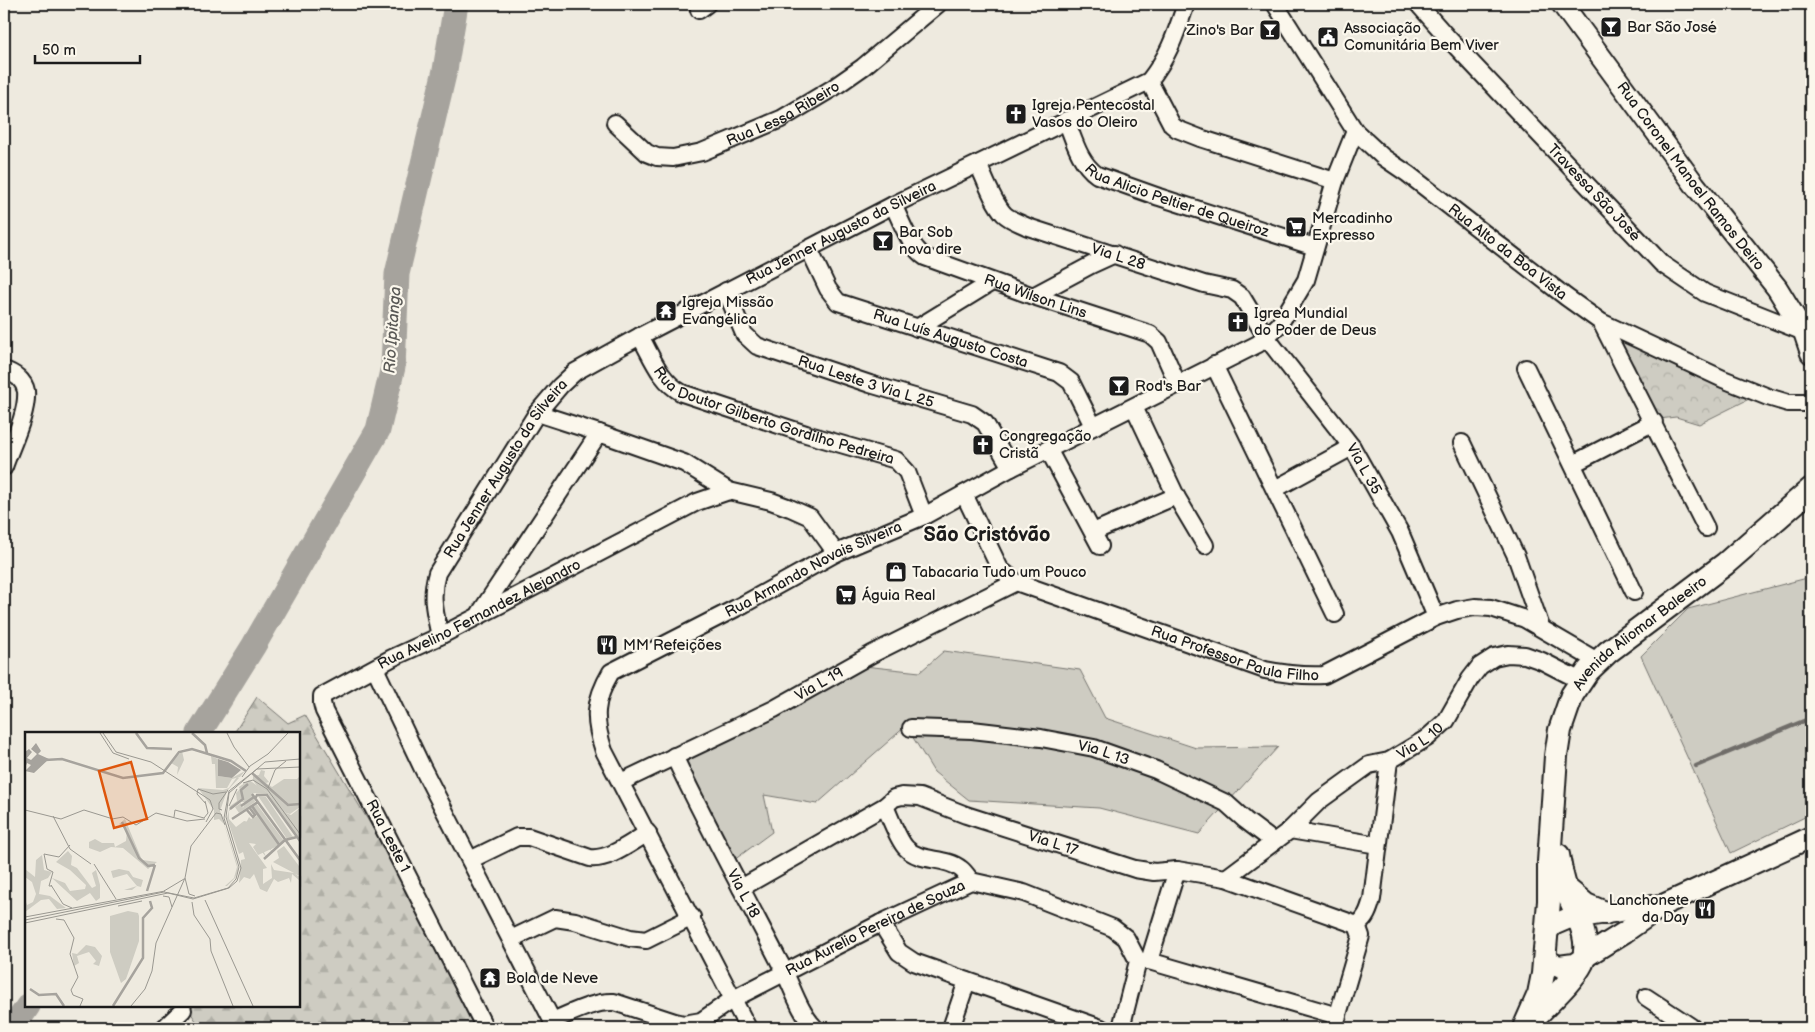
<svg xmlns="http://www.w3.org/2000/svg" width="1815" height="1032" font-family="'Balsamiq Sans',sans-serif">
	<style>
		.grass { fill: #ceccc2; stroke: #75746f }
		.forest { fill: url(#forest-firs); stroke: #75746f }
		.park { fill: url(#park-crowns); stroke: #75746f }
		.lines { fill: none; stroke-linecap: round; stroke-linejoin: round }
		.stream { stroke: #6f6d69; stroke-width: 4.5 }
		.river { stroke: #a6a39d; stroke-width: 25 }
		.minor-casing { stroke: #1c1c1c; stroke-width: 20 }
		.tertiary-casing { stroke: #1c1c1c; stroke-width: 24 }
		.secondary-casing { stroke: #1c1c1c; stroke-width: 26 }
		.minor { stroke: #fbf7ec; stroke-width: 16 }
		.tertiary { stroke: #fbf7ec; stroke-width: 20 }
		.secondary { stroke: #fbf7ec; stroke-width: 22 }
		.labels { text-anchor: middle; dominant-baseline: central; stroke-width: 4.5; stroke-linejoin: round; paint-order: stroke }
		.poi-label { font-size: 15px; fill: #1c1c1c; stroke: #fbf7ec; text-anchor: start }
		.street-label { font-size: 15px; fill: #1c1c1c; stroke: #fbf7ec }
		.water-label { font-size: 16px; font-style: italic; fill: #5a5956; stroke: #fbf7ec }
		.district-label { font-size: 20px; font-weight: bold; fill: #1c1c1c; stroke: #fbf7ec }
		.inset-river { fill: none; stroke: #a6a39d; stroke-width: 2.5 }
		.inset-road { fill: none; stroke: #9a9891; stroke-width: 1 }
		.view { fill: #de560d; fill-opacity: 0.15; stroke: #de560d; stroke-width: 2.5 }
		.inset-edge { fill: none; stroke: #1c1c1c; stroke-width: 2.5 }
	</style>
	<defs>
		<pattern id="forest-firs" width="22" height="20" patternUnits="userSpaceOnUse" patternTransform="scale(1.25)"><rect width="22" height="20" fill="#ceccc2"/><path d="M5 1l3.5 6h-7zM16 11l3.5 6h-7z" fill="#b0afa6"/></pattern>
		<pattern id="park-crowns" width="20" height="18" patternUnits="userSpaceOnUse" patternTransform="scale(1.25)"><rect width="20" height="18" fill="#ceccc2"/><path d="M2 6a3 3 0 1 1 6 0M12 15a3 3 0 1 1 6 0" fill="none" stroke="#b0afa6"/></pattern>
	</defs>
	<rect width="100%" height="100%" fill="#eeeadf"/>
	<filter id="ink" filterUnits="userSpaceOnUse"><feTurbulence type="fractalNoise" baseFrequency=".02" numOctaves="2"/><feDisplacementMap in="SourceGraphic" scale="10" xChannelSelector="R" yChannelSelector="G"/><feConvolveMatrix kernelMatrix="1 2 1 2 8 2 1 2 1" color-interpolation-filters="sRGB"/></filter>
	<g filter="url(#ink)">
		<g class="grass">
			<polygon points="1811,577 1811,814 1731,853 1641,656 1688,609"/>
			<polygon points="944,651 1080,670 1105,718 1196,748 1278,747 1199,834 1099,808 969,800 934,772 906,726 817,804 764,795 772,832 730,863 674,752 864,666 920,672"/>
		</g>
		<polygon class="forest" points="257,697 288,723 305,715 465,982 489,1028 201,1028 186,1006 299,1006 299,733 234,733"/>
		<polygon class="park" points="1617,337 1751,398 1699,424 1676,417 1659,419"/>
		<g class="lines">
			<polyline class="stream" points="1696,766 1811,718"/>
			<g class="river">
				<polyline points="199,733 254,645 378,430 393,367 397,274 445,70 456,4"/>
				<polyline points="13,1028 28,1006"/>
			</g>
			<g class="minor-casing">
				<g id="minor">
					<path id="s1" d="M1275,4L1355,131L1383,157L1408,174L1566,297L1601,322L1723,379L1768,397L1788,403H1811"/>
					<path id="s2" d="M1418,4L1448,38L1662,264L1705,293L1804,332"/>
					<polyline points="699,10 707,4"/>
					<polyline points="1149,81 1172,125 1177,129 1200,138 1335,181"/>
					<path id="s3" d="M1066,120C1074,140 1079,162 1097,175L1159,197L1315,247"/>
					<path id="s4" d="M615,123L647,153L657,157L673,158L702,152L781,119L833,88L863,67L938,4"/>
					<path id="s5" d="M978,164C985,179 993,202 1004,214C1010,220 1020,223 1028,227L1204,284L1232,290L1242,297L1266,337L1352,447L1400,532L1436,617"/>
					<path id="s6" d="M893,205C902,222 909,246 925,257L1033,296L1150,334L1159,342L1178,385"/>
					<path id="s7" d="M809,249L828,289L838,302L1059,373L1071,382L1093,426"/>
					<path id="s8" d="M726,291L744,334L757,346L870,384L972,414L985,423L1011,468"/>
					<polyline points="1033,296 1091,265 1115,254"/>
					<polyline points="1601,322 1706,528"/>
					<polyline points="917,328 992,282"/>
					<path id="s9" d="M640,336C652,357 660,381 682,393L806,434L896,460L907,472L924,516"/>
					<polyline points="1214,365 1335,614"/>
					<polyline points="1526,368 1634,592"/>
					<path d="M4,370C14,373 24,380 26,391C28,413 11,446 4,467"/>
					<polyline points="1134,407 1176,496 1205,545"/>
					<polyline points="537,413 599,433 684,463 729,491 771,501 790,508 810,517 836,553"/>
					<polyline points="1462,443 1516,556 1541,627"/>
					<polyline points="1048,449 1100,546"/>
					<polyline points="1573,464 1654,422"/>
					<polyline points="1275,489 1352,447"/>
					<path id="s10" d="M964,494L1000,569L1016,582L1265,670C1285,674 1303,676 1324,675L1436,617L1457,610L1475,607L1491,608L1525,619L1597,661"/>
					<polyline points="1093,532 1176,496"/>
					<polyline points="480,613 599,433"/>
					<path id="s11" d="M440,636C435,613 430,597 437,573L537,413L560,386L575,372L640,336L893,205L1149,81C1169,56 1176,33 1186,4"/>
					<polyline points="375,668 422,767 556,1028"/>
					<path id="s12" d="M911,728L972,730L1041,738L1094,748L1156,770L1226,803L1245,820L1274,842"/>
					<path id="s13" d="M674,756C707,826 744,893 779,961C791,982 798,1011 815,1028"/>
					<path id="s14" d="M621,782L774,709L872,654L1016,582"/>
					<path d="M885,806C890,817 898,840 906,848C920,863 945,856 961,869C965,872 968,877 971,881"/>
					<polyline points="1290,830 1378,845"/>
					<path d="M470,860L517,837H529L590,858C610,860 630,843 648,833"/>
					<path id="s15" d="M1226,878L1290,830L1319,801L1369,765L1389,761L1427,738L1446,721L1470,679L1480,666L1494,657L1508,654L1525,655L1542,661L1581,681"/>
					<path id="s16" d="M741,888L885,806L894,798L902,796L920,797L966,815L1135,869L1154,872L1177,870L1226,878L1357,925L1361,936L1334,1028"/>
					<polyline points="881,923 899,952 914,962 1101,1028"/>
					<path d="M1357,925C1366,919 1369,910 1372,899L1389,761"/>
					<polyline points="511,939 555,918 575,921 630,938 646,940 692,917"/>
					<polyline points="1138,961 1149,961 1338,1016"/>
					<polyline points="1149,961 1177,870"/>
					<polyline points="1646,997 1693,1028"/>
					<path id="s17" d="M552,1021C572,1013 593,1001 614,1002L675,1022L684,1024L701,1021L733,999L881,923L971,881L1024,893L1113,928L1126,938L1138,961L1121,1028"/>
					<polyline points="164,1028 183,1010"/>
					<path id="s18" d="M485,1028L324,711L322,703V696L392,658L440,636L697,502L729,491"/>
					<path id="s19" d="M748,1028L604,751C593,719 594,701 611,672L744,604L836,553L924,516L1011,468L1258,344L1279,325L1306,280L1335,181L1355,131"/>
					<polyline points="951,1028 967,981"/>
				</g>
			</g>
			<g class="tertiary-casing">
				<g id="tertiary">
					<path id="s20" d="M1562,4L1695,185L1777,288L1804,332L1811,353"/>
					<polyline points="1547,932 1553,925 1567,919 1659,905"/>
					<polyline points="1544,956 1552,963 1559,966 1574,964 1625,932 1665,904 1811,837"/>
				</g>
			</g>
			<g class="secondary-casing">
				<g id="secondary">
					<polyline points="1568,890 1586,905 1605,913"/>
					<path d="M1534,1018C1548,1003 1573,981 1582,963C1593,939 1574,911 1566,889C1562,878 1560,866 1558,855"/>
					<path id="s21" d="M1524,1028L1539,994L1543,974L1549,901V862L1556,756L1560,730L1572,695L1588,671L1608,652L1725,564L1811,489"/>
				</g>
			</g>
			<use href="#minor" class="minor"/>
			<use href="#tertiary" class="tertiary"/>
			<use href="#secondary" class="secondary"/>
		</g>
	</g>
	<defs>
		<g id="bar-square" transform="scale(1.125)"><rect x="-9" y="-9" width="18" height="18" rx="4" fill="#1c1c1c" stroke="#fbf7ec"/><path d="M-6-5H6L.8 .8V4.5H3.5V6h-7V4.5H-.8V.8Z" fill="#fff"/></g>
		<g id="civic-square" transform="scale(1.125)"><rect x="-9" y="-9" width="18" height="18" rx="4" fill="#1c1c1c" stroke="#fbf7ec"/><path d="M-.6-6.5H3V-4.5H.6V-3L4-1V1h2V6H-6V1h2V-1L-.6-3ZM-1.2 2.5V6h2.4V2.5Z" fill="#fff"/></g>
		<g id="church-square" transform="scale(1.125)"><rect x="-9" y="-9" width="18" height="18" rx="4" fill="#1c1c1c" stroke="#fbf7ec"/><path d="M-1.2-6h2.4v3.5h3.3v2.4h-3.3V6h-2.4V-.1h-3.3v-2.4h3.3Z" fill="#fff"/></g>
		<g id="supermarket-square" transform="scale(1.125)"><rect x="-9" y="-9" width="18" height="18" rx="4" fill="#1c1c1c" stroke="#fbf7ec"/><path d="M-6-5.5h2.5l.6 2H6L4.5 2H-2.5L-4.4-4H-6ZM-1.5 3.2a1.3 1.3 0 1 0 .1 0ZM3 3.2a1.3 1.3 0 1 0 .1 0Z" fill="#fff"/></g>
		<g id="temple-square" transform="scale(1.125)"><rect x="-9" y="-9" width="18" height="18" rx="4" fill="#1c1c1c" stroke="#fbf7ec"/><path d="M0-6L5-2H3V0L6.5 2.5H4V6H1.5V3h-3V6H-4V2.5H-6.5L-3 0V-2H-5Z" fill="#fff"/></g>
		<g id="shop-square" transform="scale(1.125)"><rect x="-9" y="-9" width="18" height="18" rx="4" fill="#1c1c1c" stroke="#fbf7ec"/><path d="M-5-2.5h2.3a2.7 3.5 0 0 1 5.4 0H5L5.5 6h-11ZM-1.5-2.5h3a1.5 2.3 0 0 0-3 0Z" fill="#fff"/></g>
		<g id="restaurant-square" transform="scale(1.125)"><rect x="-9" y="-9" width="18" height="18" rx="4" fill="#1c1c1c" stroke="#fbf7ec"/><path d="M-5-6h1v4h1v-4h1v4h1v-4h1v5L-1.5 .5V6h-2V.5L-5-1ZM5-6V6H3V1.5H1.5Q1.5-4 5-6Z" fill="#fff"/></g>
	</defs>
	<g fill-rule="evenodd">
		<use href="#bar-square" x="1611" y="27"/>
		<use href="#bar-square" x="1270" y="30"/>
		<use href="#civic-square" x="1328" y="37"/>
		<use href="#church-square" x="1016" y="114"/>
		<use href="#supermarket-square" x="1296" y="227"/>
		<use href="#bar-square" x="883" y="241"/>
		<use href="#temple-square" x="666" y="311"/>
		<use href="#church-square" x="1238" y="322"/>
		<use href="#bar-square" x="1119" y="386"/>
		<use href="#church-square" x="983" y="445"/>
		<use href="#shop-square" x="896" y="572"/>
		<use href="#supermarket-square" x="846" y="595"/>
		<use href="#restaurant-square" x="607" y="645"/>
		<use href="#restaurant-square" x="1705" y="909"/>
		<use href="#temple-square" x="490" y="978"/>
	</g>
	<g class="labels">
		<g class="poi-label">
			<text x="1627" y="27">Bar São José</text>
			<text x="1344" y="28">Associação<tspan x="1344" dy="17">Comunitária Bem Viver</tspan></text>
			<text x="1254" y="30" text-anchor="end">Zino's Bar</text>
			<text x="1032" y="105">Igreja Pentecostal<tspan x="1032" dy="17">Vasos do Oleiro</tspan></text>
			<text x="1312" y="218">Mercadinho<tspan x="1312" dy="17">Expresso</tspan></text>
			<text x="899" y="232">Bar Sob<tspan x="899" dy="17">nova dire</tspan></text>
			<text x="682" y="302">Igreja Missão<tspan x="682" dy="17">Evangélica</tspan></text>
			<text x="1254" y="313">Igrea Mundial<tspan x="1254" dy="17">do Poder de Deus</tspan></text>
			<text x="1135" y="386">Rod's Bar</text>
			<text x="999" y="436">Congregação<tspan x="999" dy="17">Cristã</tspan></text>
			<text x="912" y="572">Tabacaria Tudo um Pouco</text>
			<text x="862" y="595">Águia Real</text>
			<text x="623" y="645">MM Refeições</text>
			<text x="1689" y="900" text-anchor="end">Lanchonete<tspan x="1689" dy="17">da Day</tspan></text>
			<text x="506" y="978">Bola de Neve</text>
		</g>
		<g class="street-label">
			<text stroke="none"><textPath href="#s4" startOffset="190">Rua Lessa Ribeiro</textPath></text>
			<text stroke="none"><textPath href="#s20" startOffset="215">Rua Coronel Manoel Ramos Deiro</textPath></text>
			<text stroke="none"><textPath href="#s2" startOffset="258">Travessa São José</textPath></text>
			<text stroke="none"><textPath href="#s3" startOffset="148">Rua Alicio Peltier de Queiroz</textPath></text>
			<text stroke="none"><textPath href="#s11" startOffset="609">Rua Jenner Augusto da Silveira</textPath></text>
			<text stroke="none"><textPath href="#s1" startOffset="345">Rua Alto da Boa Vista</textPath></text>
			<text stroke="none"><textPath href="#s5" startOffset="179">Via L 28</textPath></text>
			<text stroke="none"><textPath href="#s6" startOffset="179">Rua Wilson Lins</textPath></text>
			<text stroke="none"><textPath href="#s7" startOffset="179">Rua Luís Augusto Costa</textPath></text>
			<text stroke="none"><textPath href="#s8" startOffset="179">Rua Leste 3 Via L 25</textPath></text>
			<text stroke="none"><textPath href="#s9" startOffset="165">Rua Doutor Gilberto Gordilho Pedreira</textPath></text>
			<text stroke="none"><textPath href="#s11" startOffset="189">Rua Jenner Augusto da Silveira</textPath></text>
			<text stroke="none"><textPath href="#s5" startOffset="521">Via L 35</textPath></text>
			<text stroke="none"><textPath href="#s19" startOffset="622">Rua Armando Novais Silveira</textPath></text>
			<text stroke="none"><textPath href="#s18" startOffset="548">Rua Avelino Fernandez Alejandro</textPath></text>
			<text stroke="none"><textPath href="#s21" startOffset="432">Avenida Aliomar Baleeiro</textPath></text>
			<text stroke="none"><textPath href="#s10" startOffset="335">Rua Professor Paula Filho</textPath></text>
			<text stroke="none"><textPath href="#s14" startOffset="221">Via L 19</textPath></text>
			<text stroke="none"><textPath href="#s15" startOffset="240">Via L 10</textPath></text>
			<text stroke="none"><textPath href="#s12" startOffset="195">Via L 13</textPath></text>
			<text transform="translate(388 836) rotate(63)">Rua Leste 1</text>
			<text stroke="none"><textPath href="#s16" startOffset="345">Via L 17</textPath></text>
			<text stroke="none"><textPath href="#s13" startOffset="154">Via L 18</textPath></text>
			<text stroke="none"><textPath href="#s17" startOffset="354">Rua Aurelio Pereira de Souza</textPath></text>
		</g>
		<g class="water-label">
			<text transform="translate(393 330) rotate(-86)">Rio Ipitanga</text>
		</g>
		<g class="district-label">
			<text x="987" y="535">São Cristóvão</text>
		</g>
	</g>
	<g transform="translate(25 732)">
		<rect width="275" height="275" fill="#eeeadf"/>
		<path d="M157,19L159,28L152,43L153,35L146,31ZM212,45L214,46L202,59L195,79L213,135V139L210,146L202,154H200L209,146L212,135L199,92L194,87L189,88V78L173,56L198,58L204,56ZM224,48L243,61L256,79L266,83L275,76V108L243,62L228,61L230,70L214,81L210,75L216,71L218,76L220,70H216L219,68L214,55ZM233,64L241,65L268,105L262,107ZM231,71L259,109L247,120L244,116L239,120L241,125L237,120L244,115L247,119L255,113L229,91H221L224,85L226,87L232,84L225,74ZM100,87L117,128L132,130L123,137L98,116L86,115L75,120L64,116V110L70,107L77,111H89L90,115L101,109L102,99L94,92ZM43,119L47,124L46,133L52,136L67,156L71,154L67,141L71,138L75,153V166L71,169L65,161L52,169L27,146L40,151L45,159L60,157L61,153L45,138L31,130ZM17,123L19,138L27,140L23,146L16,149L14,162L25,164L41,176L32,177L24,167L16,168L0,180V167L2,173L8,170L11,162L7,150L0,145V137L10,145L11,128Z" fill="#ceccc2"/>
		<path d="M236,38L240,39L239,44L244,50L241,51L247,55L259,47H272L275,44V75L265,82L254,79L243,61L232,54L228,48V44L234,43ZM215,57L220,66L204,79V87L211,95L219,89L229,91L235,87L255,113L233,123L228,115L231,112L224,111L242,136L238,137V152L247,146L246,132L249,138L269,141L248,130L254,126L252,119L259,114L274,134L275,144L270,142L275,145V149L267,142L266,151L264,146L253,150L249,147L242,160L235,157L229,142L225,147L219,145L214,151L216,128L220,127L218,120L214,122L202,86L205,74L212,69L211,61ZM94,137L104,139L108,145L118,148L116,155L112,154L107,158H99L112,154L102,142L88,146L86,139ZM61,213L70,215L77,224L74,234L68,232L71,229L64,220L52,224L54,231L49,234L47,221L52,222Z" fill="#ceccc2"/>
		<path d="M186,24L193,27V44L207,46L220,39L215,45L207,47L202,56H191L190,32H187ZM103,179L113,181L114,184V209L101,247L96,251L85,220V184Z" fill="#ceccc2"/>
		<path d="M11,11L16,19L13,22L24,27L9,41L0,39L6,33L2,31L0,36V20L4,17L7,20L2,26L6,28L12,22L6,17ZM193,27L203,30L216,38L207,46L193,44Z" fill="#a6a39d"/>
		<path class="inset-river" d="M111,1L122,16L147,17M167,1L180,13L182,21M20,28L37,27L98,46L138,41L154,20L167,17L206,29L221,39M227,41L263,73L275,72M227,62L275,128M230,67L232,63H242L275,109M216,74L229,65M227,74L255,114M205,77L218,67L216,58L223,52M221,77L228,85L230,83L224,75M207,87L233,70M97,90L114,126L123,134L130,133M239,127L260,108L272,105M122,159L130,133M5,257L14,263L31,262L39,274M88,274L118,226V186L127,176L125,169"/>
		<path class="inset-road" d="M75,1L88,21L104,27M78,1L91,20L126,30L185,68L188,77L181,90M202,1L209,15L224,35M217,45L225,34L243,22L263,1M218,51L228,48L242,57L275,102M243,56L250,38L261,29M181,72L172,62L173,57L188,62L201,60M204,74L212,57M0,78L36,87L59,78L88,87M197,78L194,77V71L203,58M28,84L45,117L66,132M149,85L150,78L179,86L183,81L180,69M87,87L98,85L111,93L131,81L162,89L180,87M69,132L91,167M160,146L164,162L170,164M26,153L38,172L47,176M27,154H24L28,140L22,137L19,122L34,125L45,113M139,159L159,147M138,164L144,165L147,175M180,168L228,274M167,170L169,183L185,207L186,219L208,274M93,174L117,169M0,185L140,159M31,187L39,188L49,206L45,222L53,245L46,258L48,263L58,267L55,274M0,188L139,160L169,166L203,156L211,147L214,135L199,86L204,59L232,37L275,35M0,191L143,161L168,167L204,156L212,149L216,136L201,85L204,61L240,30L275,27M106,274L120,257L127,239L131,211L160,146L166,114L191,81L196,82L200,93"/>
		<path class="view" d="M106,30L122,87L89,96L74,39Z"/>
		<rect width="275" height="275" class="inset-edge"/>
	</g>
	<rect width="1815" height="1032" fill="none" stroke="#fbf7ec" stroke-width="20"/>
	<rect x="10" y="10" width="1795" height="1012" fill="none" stroke="#1c1c1c" stroke-width="2" filter="url(#ink)"/>
	<path d="M35 55v8h105v-8" fill="none" stroke="#1c1c1c" stroke-width="2.5"/>
	<text x="42" y="55" font-size="15" fill="#1c1c1c" stroke="#fbf7ec" stroke-width="4" paint-order="stroke">50 m</text>
</svg>
